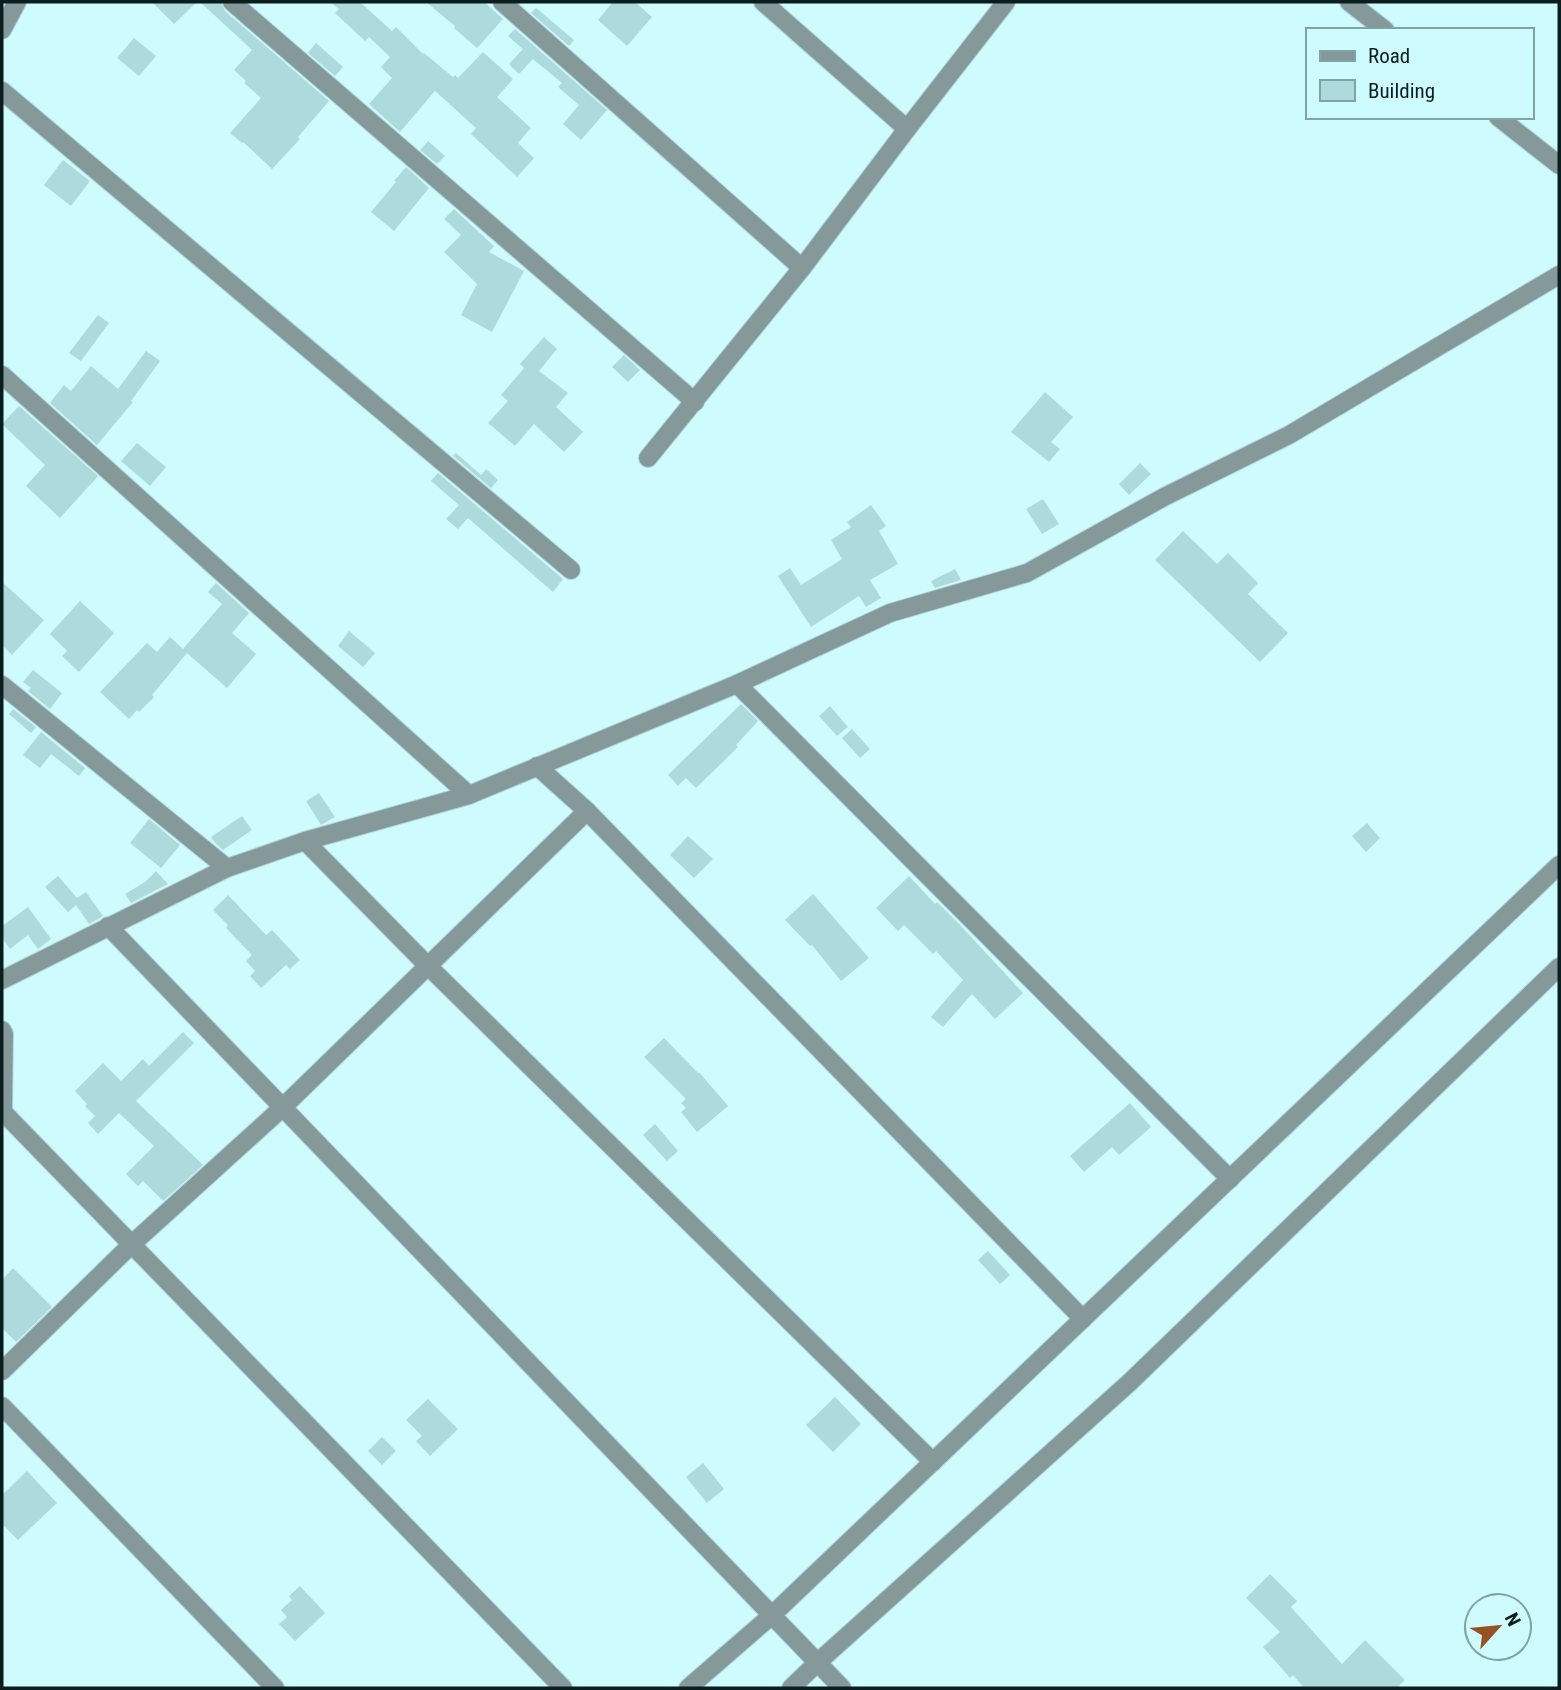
<svg xmlns="http://www.w3.org/2000/svg" width="1561" height="1690" font-family="'Roboto Condensed',sans-serif">
	<style>
		.building { fill: #addbdd }
		.lines { fill: none; stroke-linecap: round; stroke-linejoin: round }
		.minor-casing { stroke: #afd8da; stroke-width: 20 }
		.minor { stroke: #86999a; stroke-width: 18 }
	</style>
	<rect width="100%" height="100%" fill="#cefcfe"/>
	<g class="building">
		<polygon points="152,2 197,2 174,24"/>
		<polygon points="200,2 221,2 225,11 329,101 298,137 300,139 272,169 243,142 242,143 230,133 261,98 244,83 246,81 234,70 252,50"/>
		<polygon points="330,2 360,2 392,31 396,27 423,54 424,53 453,77 455,75 458,78 483,52 513,79 497,97 531,128 518,143 534,158 517,177 471,134 476,128 435,91 400,132 369,104 392,78 381,67 390,57 369,37 365,41 335,13 339,9"/>
		<polygon points="426,2 484,2 503,19 477,48 454,28 455,26"/>
		<polygon points="613,2 635,2 652,17 627,46 598,20"/>
		<polygon points="536,8 574,40 569,46 531,13"/>
		<polygon points="515,29 607,110 581,140 563,124 579,105 558,87 562,83 533,59 519,74 509,64 523,49 508,36"/>
		<polygon points="134,38 156,56 139,76 117,58"/>
		<polygon points="316,43 343,67 335,76 308,53"/>
		<polygon points="428,141 445,156 437,164 420,150"/>
		<polygon points="63,160 90,181 71,206 44,185"/>
		<polygon points="406,167 429,188 394,231 371,212 396,182 394,181"/>
		<polygon points="454,209 494,246 489,252 524,271 492,332 461,315 477,284 444,252 461,235 444,219"/>
		<polygon points="98,315 109,323 81,361 69,353"/>
		<polygon points="544,337 557,349 539,371 568,393 556,407 583,432 564,452 534,424 515,446 488,423 508,401 501,395 524,368 520,364"/>
		<polygon points="146,351 160,361 131,401 133,402 97,445 50,403 64,385 71,391 91,366 118,389"/>
		<polygon points="624,355 640,370 628,382 612,367"/>
		<polygon points="1045,392 1073,417 1051,442 1060,449 1049,462 1011,432"/>
		<polygon points="19,406 98,476 60,518 26,486 45,465 2,424"/>
		<polygon points="137,443 166,467 150,486 121,461"/>
		<polygon points="456,453 481,475 486,469 498,480 491,488 453,456"/>
		<polygon points="1140,463 1151,474 1129,495 1119,484"/>
		<polygon points="438,473 563,579 553,592 468,518 458,529 446,519 459,505 431,481"/>
		<polygon points="1043,499 1059,524 1042,534 1026,509"/>
		<polygon points="871,505 886,526 879,531 898,564 870,580 881,598 866,607 859,596 811,627 778,576 790,568 801,585 842,559 831,540 851,527 847,522"/>
		<polygon points="1183,531 1217,564 1228,553 1258,583 1248,594 1288,633 1260,662 1155,560"/>
		<polygon points="955,569 961,580 935,588 931,581"/>
		<polygon points="2,582 44,620 12,655 2,645"/>
		<polygon points="216,583 249,613 232,633 256,654 227,688 187,653 152,695 154,697 139,712 137,710 129,719 100,692 147,643 157,652 170,637 183,649 222,604 208,592"/>
		<polygon points="80,601 114,633 79,672 62,656 67,651 50,634"/>
		<polygon points="349,631 375,653 363,667 338,646"/>
		<polygon points="33,670 62,693 50,709 28,691 31,688 23,682"/>
		<polygon points="741,704 758,721 736,745 738,747 696,788 686,778 678,786 668,775"/>
		<polygon points="830,706 848,727 837,736 819,716"/>
		<polygon points="13,709 36,727 31,733 9,714"/>
		<polygon points="852,729 870,749 860,758 842,738"/>
		<polygon points="41,732 85,768 79,776 51,754 40,768 23,755"/>
		<polygon points="319,793 335,817 321,825 306,801"/>
		<polygon points="242,816 252,830 223,850 216,844 211,837"/>
		<polygon points="149,819 180,845 161,868 130,843"/>
		<polygon points="1367,823 1380,838 1366,852 1352,836"/>
		<polygon points="688,836 713,859 694,878 670,855"/>
		<polygon points="156,871 168,884 131,903 125,894 145,882"/>
		<polygon points="58,876 77,898 86,892 103,916 89,924 76,905 68,912 45,887"/>
		<polygon points="909,876 935,904 937,902 961,926 1023,993 995,1019 972,994 943,1027 931,1017 963,980 936,951 933,954 904,925 898,931 876,908"/>
		<polygon points="813,894 869,958 841,981 812,945 810,946 785,920"/>
		<polygon points="228,895 266,935 272,930 300,960 290,969 286,965 261,988 250,976 255,971 246,961 252,955 226,928 228,925 213,910"/>
		<polygon points="28,907 51,939 38,949 28,935 10,949 2,938 2,926"/>
		<polygon points="183,1032 194,1043 136,1101 203,1165 163,1201 143,1181 138,1186 126,1174 154,1146 119,1113 98,1134 88,1123 95,1116 85,1106 87,1104 75,1091 103,1063 121,1081 143,1059 149,1066"/>
		<polygon points="664,1038 698,1073 699,1072 728,1106 697,1132 681,1112 686,1108 681,1103 686,1099 644,1057"/>
		<polygon points="1130,1103 1151,1127 1119,1155 1112,1147 1084,1172 1070,1156"/>
		<polygon points="655,1124 678,1151 667,1161 643,1135"/>
		<polygon points="988,1251 1010,1275 1000,1284 978,1260"/>
		<polygon points="13,1268 52,1307 16,1342 2,1328 2,1280"/>
		<polygon points="835,1397 861,1424 833,1452 806,1425"/>
		<polygon points="428,1399 458,1429 430,1456 416,1441 422,1436 406,1420"/>
		<polygon points="382,1437 396,1451 382,1465 368,1451"/>
		<polygon points="703,1463 724,1489 707,1503 686,1477"/>
		<polygon points="27,1471 57,1503 18,1540 2,1524 2,1495"/>
		<polygon points="1270,1574 1297,1601 1291,1607 1342,1664 1365,1640 1405,1680 1397,1688 1304,1688 1293,1675 1290,1678 1263,1647 1280,1632 1246,1598"/>
		<polygon points="300,1586 325,1613 295,1641 279,1624 287,1617 281,1610 292,1600 289,1596"/>
	</g>
	<g class="lines">
		<g class="minor-casing">
			<g id="minor">
				<polyline points="232,2 695,402"/>
				<polyline points="502,2 802,268"/>
				<polyline points="763,2 907,129"/>
				<polyline points="1349,2 1385,30"/>
				<polyline points="2,30 17,2"/>
				<polyline points="2,91 571,570"/>
				<polyline points="1498,117 1559,165"/>
				<polyline points="2,375 469,795"/>
				<polyline points="648,458 802,268 907,129 1006,2"/>
				<polyline points="737,684 1230,1179"/>
				<polyline points="2,685 227,868"/>
				<polyline points="537,766 587,811 1083,1319"/>
				<polyline points="305,841 428,966 933,1462"/>
				<polyline points="108,926 842,1688"/>
				<polyline points="2,980 227,868 305,841 469,795 737,684 890,613 1027,573 1164,497 1289,435 1559,275"/>
				<polyline points="2,1030 4,1034 3,1112 563,1688"/>
				<polyline points="2,1371 132,1244 282,1108 587,811"/>
				<polyline points="2,1406 275,1688"/>
				<polyline points="688,1688 771,1616 1559,865"/>
				<polyline points="791,1688 817,1663 1130,1382 1559,967"/>
			</g>
		</g>
		<use href="#minor" class="minor"/>
	</g>
	<rect width="1561" height="1690" fill="none" stroke="#0c1d1e" stroke-width="7"/>
	<rect x="1306" y="28" width="228" height="91" fill="#cefcfe" stroke="#80a3a4" stroke-width="2"/>
	<rect x="1320" y="51" width="35" height="10" fill="#86999a" stroke="#80a3a4" stroke-width="2"/>
	<text x="1368" y="63" font-size="21" fill="#0c1d1e">Road</text>
	<rect x="1320" y="80" width="35" height="21" fill="#addbdd" stroke="#80a3a4" stroke-width="2"/>
	<text x="1368" y="98" font-size="21" fill="#0c1d1e">Building</text>
	<g transform="translate(1498 1627) rotate(63)"><circle r="33" fill="#cefcfe" stroke="#80a3a4" stroke-width="2"/>
	<path d="M0-5L12 26L0 18L-12 26Z" fill="#965125"/>
	<text y="-10" font-size="19" font-weight="bold" text-anchor="middle" fill="#0c1d1e">N</text>
	</g>
</svg>
